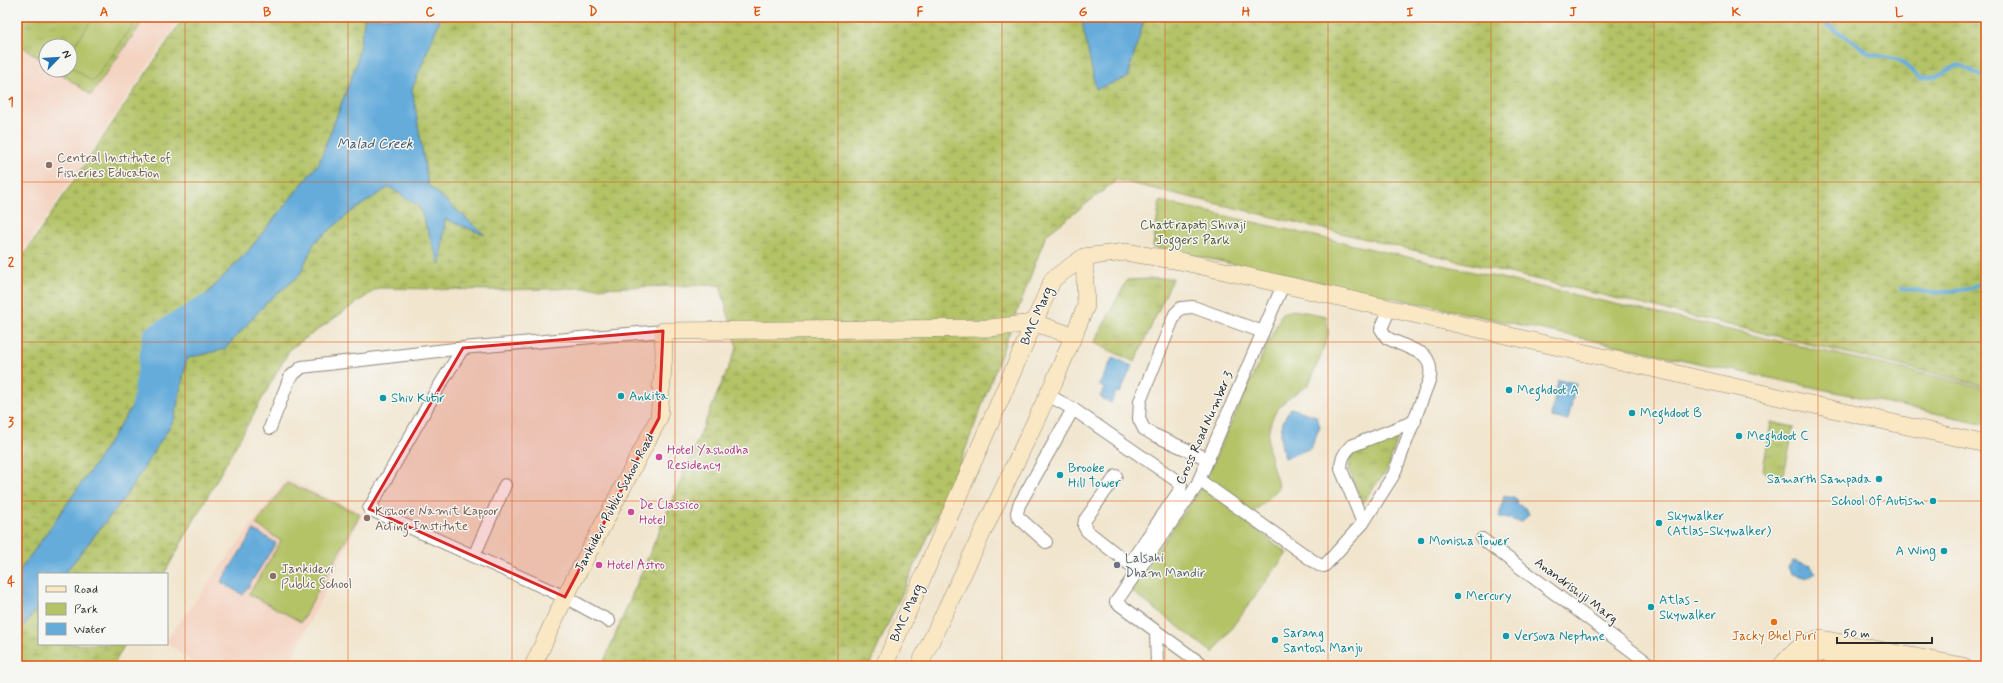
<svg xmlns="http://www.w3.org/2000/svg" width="2003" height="683" font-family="Mynerve,sans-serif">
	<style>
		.built { fill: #f4d3c1; fill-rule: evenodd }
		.grass { fill: url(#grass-tufts); stroke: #6f7748 }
		.wetland { fill: url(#wetland-marsh); stroke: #6f7748 }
		.green { fill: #b3c366; stroke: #6f7748 }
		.water { fill: #65acdb; stroke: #486c83 }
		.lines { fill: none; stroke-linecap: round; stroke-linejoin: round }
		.stream { stroke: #65acdb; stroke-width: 4 }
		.river { stroke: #65acdb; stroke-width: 23 }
		.street-casing { stroke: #8e887c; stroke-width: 14 }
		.secondary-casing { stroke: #8e887c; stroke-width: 18 }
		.street { stroke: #fff; stroke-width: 12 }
		.secondary { stroke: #fae7c3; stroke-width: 17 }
		.marked { fill: #d62828; fill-opacity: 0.2; stroke: #d62828; stroke-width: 3; stroke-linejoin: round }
		.grid { fill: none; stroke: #df570e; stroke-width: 1; stroke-opacity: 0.55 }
		.education-dot { fill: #8d6e63; stroke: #f6f6f2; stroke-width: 1.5 }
		.culture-dot { fill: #0f9aa8; stroke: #f6f6f2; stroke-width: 1.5 }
		.hotel-dot { fill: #d1479c; stroke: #f6f6f2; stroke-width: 1.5 }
		.worship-dot { fill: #6b7280; stroke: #f6f6f2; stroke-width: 1.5 }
		.food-dot { fill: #e8710a; stroke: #f6f6f2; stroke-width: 1.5 }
		.labels { text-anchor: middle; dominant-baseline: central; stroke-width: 3; stroke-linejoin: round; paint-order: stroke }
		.education-label { font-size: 13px; fill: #785e54; stroke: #f6f6f2; text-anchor: start }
		.park-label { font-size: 13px; fill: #54593d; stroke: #f6f6f2 }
		.street-label { font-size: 13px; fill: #2b2b2b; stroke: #f6f6f2 }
		.culture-label { font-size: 13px; fill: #0d838f; stroke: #f6f6f2; text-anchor: start }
		.hotel-label { font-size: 13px; fill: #b23c85; stroke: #f6f6f2; text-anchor: start }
		.worship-label { font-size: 13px; fill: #5b616d; stroke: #f6f6f2; text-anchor: start }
		.food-label { font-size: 13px; fill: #c56008; stroke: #f6f6f2 }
		.water-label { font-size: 14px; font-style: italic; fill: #3f5869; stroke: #f6f6f2 }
		.neatline { fill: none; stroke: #df570e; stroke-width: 1.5 }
		.grid-label { font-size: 13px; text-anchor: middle; font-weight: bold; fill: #df570e }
	</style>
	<defs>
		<pattern id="grass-tufts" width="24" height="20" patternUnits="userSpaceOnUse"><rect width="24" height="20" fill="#b3c366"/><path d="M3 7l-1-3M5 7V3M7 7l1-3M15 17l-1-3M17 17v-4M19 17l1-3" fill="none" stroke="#929f54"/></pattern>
		<pattern id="wetland-marsh" width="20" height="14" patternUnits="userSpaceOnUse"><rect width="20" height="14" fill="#b3c366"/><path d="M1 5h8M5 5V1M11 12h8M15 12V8" fill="none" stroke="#929f54"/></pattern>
	</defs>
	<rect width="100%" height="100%" fill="#f6f6f2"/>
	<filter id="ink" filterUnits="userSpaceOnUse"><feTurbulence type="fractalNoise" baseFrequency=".025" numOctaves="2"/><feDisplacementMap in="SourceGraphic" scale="8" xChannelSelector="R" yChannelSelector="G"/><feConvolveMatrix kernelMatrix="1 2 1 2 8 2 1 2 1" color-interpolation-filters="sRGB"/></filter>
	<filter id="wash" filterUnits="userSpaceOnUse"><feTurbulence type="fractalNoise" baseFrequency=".012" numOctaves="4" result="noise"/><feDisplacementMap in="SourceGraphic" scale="16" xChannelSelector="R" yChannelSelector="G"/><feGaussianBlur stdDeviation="0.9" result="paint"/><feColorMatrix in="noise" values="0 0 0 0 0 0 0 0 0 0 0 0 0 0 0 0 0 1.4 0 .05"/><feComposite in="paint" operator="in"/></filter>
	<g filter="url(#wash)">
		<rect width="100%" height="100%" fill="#f1e5cd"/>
		<g class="built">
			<path d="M17,17H181L17,260ZM46,46H70V70H46Z"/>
			<polygon points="286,479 363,513 288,666 197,666 167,643 167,639"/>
		</g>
		<g class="grass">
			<polygon points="17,17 146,17 91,95 56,70 70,70 70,46 46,46 46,63 17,43"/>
			<polygon points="1173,278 1135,362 1094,343 1127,280"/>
			<polygon points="1771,422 1794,427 1784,474 1779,478 1768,475 1763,470"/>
			<path d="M1399,434L1387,470L1362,503C1358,493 1353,482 1350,472C1344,446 1381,440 1399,434Z"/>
		</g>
		<g class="wetland">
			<polygon points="184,17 365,17 356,65 319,163 249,250 170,332 139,396 95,464 17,575 17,265"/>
			<polygon points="441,17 1986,17 1986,386 1117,180 1046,235 954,480 869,666 754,666 753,663 736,666 602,666 737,347 720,285 497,290 378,288 290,349 164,574 64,574 125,497 174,420 187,358 225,349 268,301 299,276 314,243 351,212 389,187 419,206 440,264 445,219 483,234 428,185 412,89"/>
			<polygon points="39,606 39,644 125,644 113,666 17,666 17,634"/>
		</g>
		<g class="green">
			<polygon points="94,17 127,17 135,23 93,82 70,66 70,51"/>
			<polygon points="1160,201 1986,388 1986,424 1153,247"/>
			<path d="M1294,310L1326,316C1327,322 1328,328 1328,334C1328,338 1311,382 1308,385C1301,391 1292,394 1285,401C1258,427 1269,456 1279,488L1245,521L1287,553L1213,653L1130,590L1201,488L1282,313Z"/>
			<polygon points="287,483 360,514 301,622 249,594 281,541 256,524"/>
		</g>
		<g class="water">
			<polygon points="365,17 441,17 412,89 428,185 485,235 445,219 440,265 419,206 389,187 351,212 314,243 299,276 268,301 225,349 187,358 174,420 125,497 64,574 39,574 39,606 17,634 17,575 95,464 139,396 170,332 249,250 319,163 356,65"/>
			<polygon points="1081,17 1145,17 1127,78 1096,89"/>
			<polygon points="1113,357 1132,366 1120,393 1116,392 1111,403 1100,397 1104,388 1099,385"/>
			<polygon points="1558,380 1576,383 1568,420 1551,417"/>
			<path d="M1291,408L1316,416L1320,426L1311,448L1285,458C1278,440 1279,424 1291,408Z"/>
			<polygon points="1504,496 1517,499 1516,504 1526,508 1529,514 1522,522 1499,517"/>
			<polygon points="254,530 276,543 243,595 221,582"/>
			<polygon points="1793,561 1811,566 1815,573 1809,578 1791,574 1788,567"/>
		</g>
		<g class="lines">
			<g class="stream">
				<polyline points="1816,17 1871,54 1900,60 1920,79 1938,75 1959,65 1982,76 1986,83"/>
				<polyline points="1901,288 1934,293 1968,289 1986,281"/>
			</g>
			<polyline class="river" points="143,409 154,337 207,306"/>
		</g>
	</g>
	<g filter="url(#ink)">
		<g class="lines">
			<g class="street-casing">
				<g id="street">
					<polyline points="463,348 435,393 369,509 565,597 609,621"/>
					<polyline points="1048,395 1073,409 1177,481 1181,485 1180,490 1134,557"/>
					<polyline points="270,428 290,377 302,367 463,348 663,331"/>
					<polyline points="1208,459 1154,435 1144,429 1139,419 1140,401 1175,314 1181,308 1193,307 1263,332"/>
					<polyline points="1116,476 1085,520 1084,526 1087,531 1138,571"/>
					<path d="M1199,480L1319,565L1324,566L1328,562L1363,523L1394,474L1430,378C1431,368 1430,361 1423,354L1387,338L1381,329L1390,308"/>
					<path d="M1363,523L1341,469C1341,459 1344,453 1351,446L1415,421"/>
					<polyline points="1482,539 1652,666"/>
					<polyline points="1046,542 1018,517 1017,513 1019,505 1073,409"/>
					<polyline points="474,556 505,485"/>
					<polyline points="1156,631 1157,666"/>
					<polyline points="1204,666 1116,602 1196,487 1283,285"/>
				</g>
			</g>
			<g class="secondary-casing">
				<g id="secondary">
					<polyline points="533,666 565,597 659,418 664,354 663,331 990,328 1034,323 1074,336"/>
					<polyline points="884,666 1053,279 1084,257 1125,252 1180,261 1986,444"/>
					<polyline points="919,666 1054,382 1086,306 1084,257"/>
					<path d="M1781,666C1793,652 1803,641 1822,639L1963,666"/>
					<polyline points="1796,666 1807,656 1819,652 1891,666"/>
				</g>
			</g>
			<use href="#street" class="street"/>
			<use href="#secondary" class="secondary"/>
		</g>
	</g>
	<path class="marked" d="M663,331L659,418L565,597L369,509L463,348Z"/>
	<path class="grid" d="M185,17V666M348,17V666M512,17V666M675,17V666M838,17V666M1002,17V666M1165,17V666M1328,17V666M1491,17V666M1654,17V666M1818,17V666M17,182H1986M17,342H1986M17,501H1986"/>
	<g class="education-dot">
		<circle cx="49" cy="165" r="4"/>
		<circle cx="367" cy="518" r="4"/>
		<circle cx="273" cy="576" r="4"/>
	</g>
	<g class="culture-dot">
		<circle cx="1509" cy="390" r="4"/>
		<circle cx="621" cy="396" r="4"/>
		<circle cx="383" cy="398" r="4"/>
		<circle cx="1632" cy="413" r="4"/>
		<circle cx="1739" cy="436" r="4"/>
		<circle cx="1060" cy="475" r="4"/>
		<circle cx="1879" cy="479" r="4"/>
		<circle cx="1933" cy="501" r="4"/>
		<circle cx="1659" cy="523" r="4"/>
		<circle cx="1421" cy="541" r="4"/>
		<circle cx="1944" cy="551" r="4"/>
		<circle cx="1458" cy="596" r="4"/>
		<circle cx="1651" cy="607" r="4"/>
		<circle cx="1506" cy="636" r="4"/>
		<circle cx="1275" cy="640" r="4"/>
	</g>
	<g class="hotel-dot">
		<circle cx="659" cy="457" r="4"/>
		<circle cx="631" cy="512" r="4"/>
		<circle cx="599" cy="565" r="4"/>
	</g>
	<circle class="worship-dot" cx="1117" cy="565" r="4"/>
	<circle class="food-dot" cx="1774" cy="622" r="4"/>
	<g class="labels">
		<g class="education-label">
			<text x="57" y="158">Central Institute of<tspan x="57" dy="15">Fisheries Education</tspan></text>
			<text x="375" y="511">Kishore Namit Kapoor<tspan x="375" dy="15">Acting Institute</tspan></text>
			<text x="281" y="569">Jankidevi<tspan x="281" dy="15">Public School</tspan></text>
		</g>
		<g class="park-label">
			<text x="1193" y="225">Chattrapati Shivaji<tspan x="1193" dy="15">Joggers Park</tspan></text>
		</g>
		<g class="street-label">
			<text transform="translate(1037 316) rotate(-67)">BMC Marg</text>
			<text transform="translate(1205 428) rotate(-66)">Cross Road Number 3</text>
			<text transform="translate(615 503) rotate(-62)">Jankidevi Public School Road</text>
			<text transform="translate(1576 591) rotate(37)">Anandrishiji Marg</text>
			<text transform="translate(907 613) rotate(-66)">BMC Marg</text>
		</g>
		<g class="culture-label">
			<text x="1517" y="390">Meghdoot A</text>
			<text x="629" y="396">Ankita</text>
			<text x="391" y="398">Shiv Kutir</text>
			<text x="1640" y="413">Meghdoot B</text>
			<text x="1747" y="436">Meghdoot C</text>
			<text x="1068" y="468">Brooke<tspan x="1068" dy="15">Hill Tower</tspan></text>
			<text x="1871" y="479" text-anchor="end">Samarth Sampada</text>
			<text x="1925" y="501" text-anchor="end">School Of Autism</text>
			<text x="1667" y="516">Skywalker<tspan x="1667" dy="15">(Atlas-Skywalker)</tspan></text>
			<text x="1429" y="541">Monisha Tower</text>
			<text x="1936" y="551" text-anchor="end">A Wing</text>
			<text x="1466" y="596">Mercury</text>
			<text x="1659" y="600">Atlas -<tspan x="1659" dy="15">Skywalker</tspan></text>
			<text x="1283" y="633">Sarang<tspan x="1283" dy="15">Santosh Manju</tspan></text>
			<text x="1514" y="636">Versova Neptune</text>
		</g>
		<g class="hotel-label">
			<text x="667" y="450">Hotel Yashodha<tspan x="667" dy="15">Residency</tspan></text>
			<text x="639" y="505">De Classico<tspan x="639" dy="15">Hotel</tspan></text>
			<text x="607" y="565">Hotel Astro</text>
		</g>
		<g class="worship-label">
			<text x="1125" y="558">Lalsahi<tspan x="1125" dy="15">Dham Mandir</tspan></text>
		</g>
		<g class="food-label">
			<text x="1774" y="636">Jacky Bhel Puri</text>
		</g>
		<g class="water-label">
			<text x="375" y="144">Malad Creek</text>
		</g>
	</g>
	<rect width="2003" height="683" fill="none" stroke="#f6f6f2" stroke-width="44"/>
	<rect x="38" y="573" width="130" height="72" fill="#f6f6f2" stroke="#a5a5a2"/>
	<rect x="46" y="586" width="20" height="6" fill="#fae7c3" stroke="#a5a5a2"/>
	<text x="74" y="593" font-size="12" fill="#2b2b2b">Road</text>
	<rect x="46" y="603" width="20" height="12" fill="#b3c366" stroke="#a5a5a2"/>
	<text x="74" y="613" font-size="12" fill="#2b2b2b">Park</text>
	<rect x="46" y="623" width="20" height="12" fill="#65acdb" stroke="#a5a5a2"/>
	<text x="74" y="633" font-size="12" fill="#2b2b2b">Water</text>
	<g transform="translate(58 58) rotate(65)"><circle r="19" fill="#f6f6f2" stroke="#a5a5a2"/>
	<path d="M0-3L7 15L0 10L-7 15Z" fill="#1f6fb2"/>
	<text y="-6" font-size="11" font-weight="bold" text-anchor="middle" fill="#2b2b2b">N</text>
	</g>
	<path d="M1837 637v6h95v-6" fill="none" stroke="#2b2b2b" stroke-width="2"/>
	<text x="1843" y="637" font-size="12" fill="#2b2b2b" stroke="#f6f6f2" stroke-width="3" paint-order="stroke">50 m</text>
	<rect x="22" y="22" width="1959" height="639" class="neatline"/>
	<g class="grid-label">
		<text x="104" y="16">A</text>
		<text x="267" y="16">B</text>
		<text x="430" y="16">C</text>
		<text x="593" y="16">D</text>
		<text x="757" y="16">E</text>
		<text x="920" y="16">F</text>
		<text x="1083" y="16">G</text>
		<text x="1246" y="16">H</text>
		<text x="1410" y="16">I</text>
		<text x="1573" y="16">J</text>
		<text x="1736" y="16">K</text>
		<text x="1899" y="16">L</text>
		<text x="11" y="106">1</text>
		<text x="11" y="266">2</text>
		<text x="11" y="426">3</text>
		<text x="11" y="586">4</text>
	</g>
</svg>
